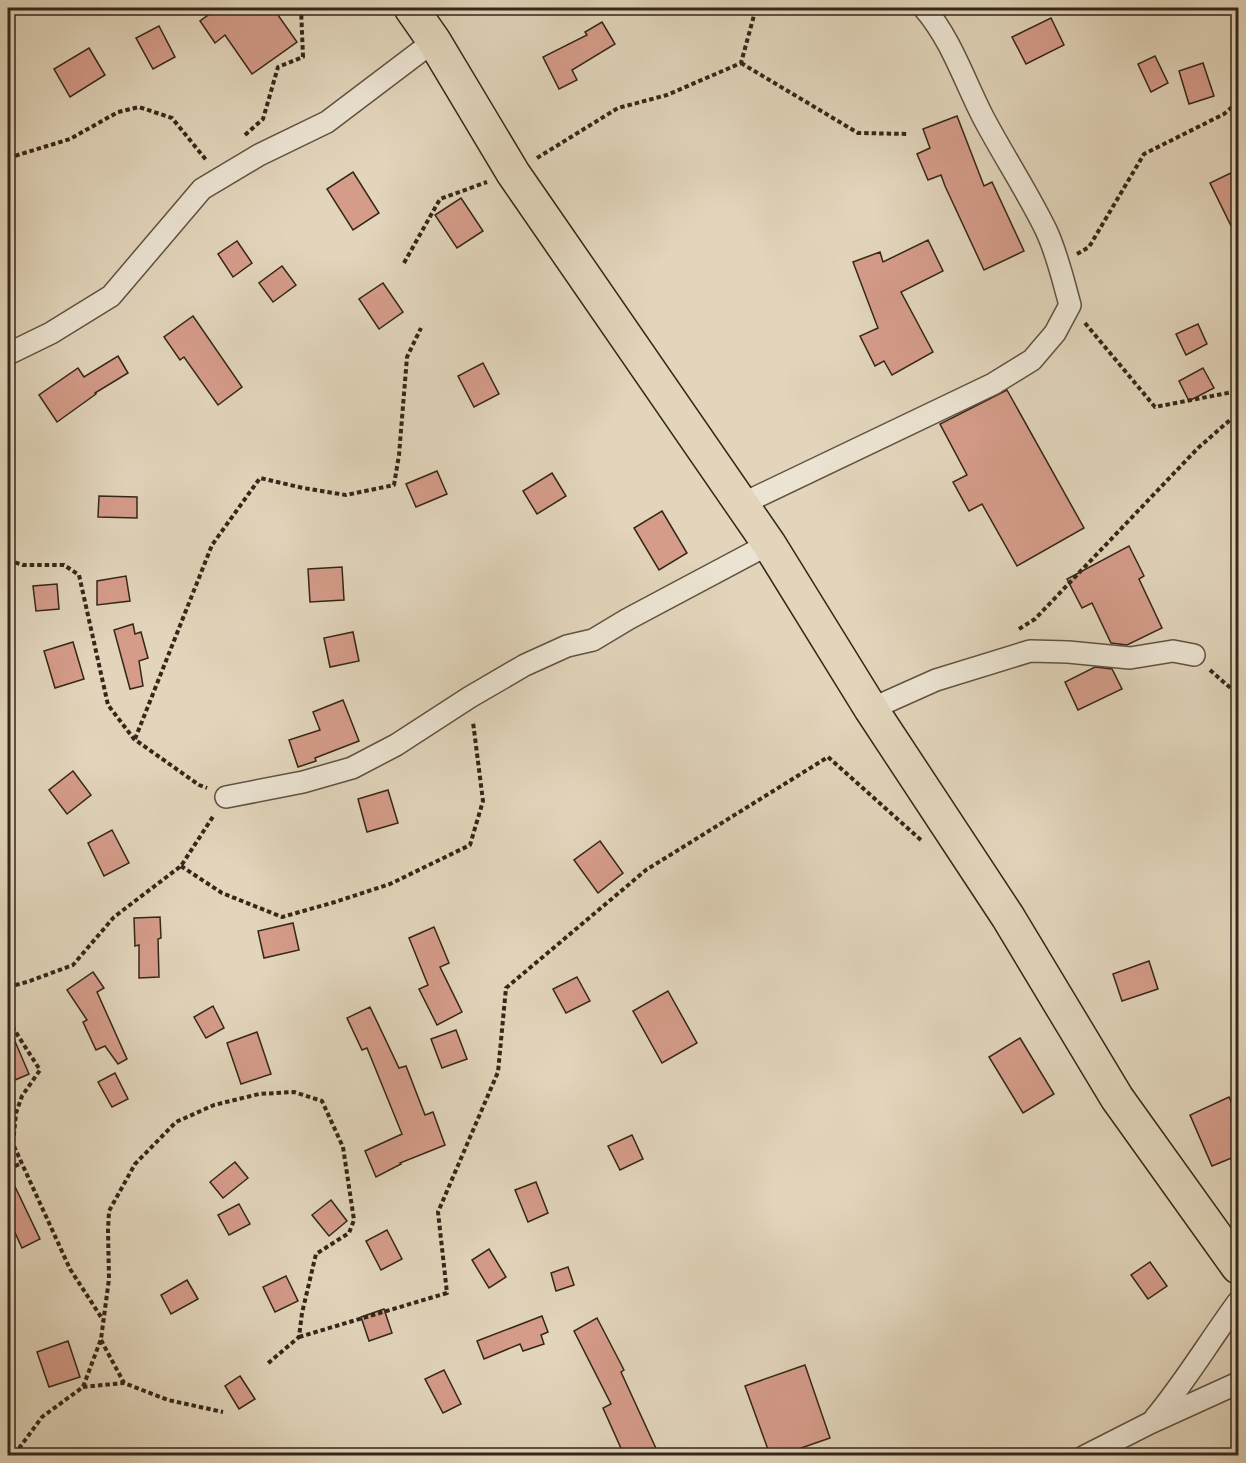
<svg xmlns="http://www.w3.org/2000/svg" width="1246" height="1463" font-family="Vollkorn,serif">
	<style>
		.building { fill: #d59c8a; stroke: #352618; stroke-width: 1.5 }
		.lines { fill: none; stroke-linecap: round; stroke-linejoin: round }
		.minor-casing { stroke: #605241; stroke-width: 24 }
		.primary-casing { stroke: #352618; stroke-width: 36 }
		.path { stroke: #352618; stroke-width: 4; stroke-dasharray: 4.5 3; stroke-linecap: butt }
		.minor { stroke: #ece4d3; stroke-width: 21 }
		.primary { stroke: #e2d5bb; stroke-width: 33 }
	</style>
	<rect width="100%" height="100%" fill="#e2d5bb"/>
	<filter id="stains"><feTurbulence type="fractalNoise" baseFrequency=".00333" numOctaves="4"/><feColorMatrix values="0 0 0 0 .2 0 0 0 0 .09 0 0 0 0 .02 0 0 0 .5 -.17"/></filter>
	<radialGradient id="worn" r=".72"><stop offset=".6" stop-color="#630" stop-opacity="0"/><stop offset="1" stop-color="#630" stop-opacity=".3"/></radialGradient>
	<g class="building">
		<polygon points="218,8 273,8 297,42 252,74 225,35 215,43 200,21"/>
		<polygon points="1051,18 1064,45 1026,64 1012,37"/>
		<polygon points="602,22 615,44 572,70 577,80 559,89 543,57 587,35 585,32"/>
		<polygon points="159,26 175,57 153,69 136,38"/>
		<polygon points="89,48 105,75 70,97 54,69"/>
		<polygon points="1155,56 1168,83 1151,92 1138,64"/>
		<polygon points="1203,63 1214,96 1189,104 1179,71"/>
		<polygon points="957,116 984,186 992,182 1024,251 984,270 945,186 941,175 928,180 917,154 930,148 923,129"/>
		<polygon points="1239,169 1239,242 1210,183"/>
		<polygon points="353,172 379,213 353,230 327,189"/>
		<polygon points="461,198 483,231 457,248 435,215"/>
		<polygon points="928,240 943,271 901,292 933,352 892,375 884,361 875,366 860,336 878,328 853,262 880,252 883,262"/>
		<polygon points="237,241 252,263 233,277 218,254"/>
		<polygon points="282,266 296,285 273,302 259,283"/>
		<polygon points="383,283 403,312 379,329 359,299"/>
		<polygon points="193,316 242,387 218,405 184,357 180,360 164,337"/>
		<polygon points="1198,324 1207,344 1186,355 1176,334"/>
		<polygon points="118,356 128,373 95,393 96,394 57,422 39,395 78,368 84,377"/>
		<polygon points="483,363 499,394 474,407 458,376"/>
		<polygon points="1203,368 1214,388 1189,401 1179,381"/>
		<polygon points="1007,390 1084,528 1017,566 982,504 969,511 953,482 967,475 940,424"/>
		<polygon points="437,471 447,494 416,507 406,484"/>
		<polygon points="552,473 566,496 537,514 523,491"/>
		<polygon points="99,496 137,497 137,518 98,517"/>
		<polygon points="662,511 687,553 659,570 634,528"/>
		<polygon points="1129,546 1144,576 1139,579 1162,628 1127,645 1111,643 1092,603 1082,608 1067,579"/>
		<polygon points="342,567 344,600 310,602 308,569"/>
		<polygon points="126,576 130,601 97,605 97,581"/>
		<polygon points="57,584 59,609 36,611 33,586"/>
		<polygon points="133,624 135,634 141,632 148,658 139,661 143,686 130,689 114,630"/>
		<polygon points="353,632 359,661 330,667 324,638"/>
		<polygon points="73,642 84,679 55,688 44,651"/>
		<polygon points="1095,667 1112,669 1122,689 1078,710 1065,682"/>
		<polygon points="343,700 359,741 315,758 316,761 298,767 289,740 320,730 313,712"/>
		<polygon points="73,771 91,795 67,814 49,790"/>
		<polygon points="388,790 398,823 367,832 358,799"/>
		<polygon points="112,830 129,863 104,876 88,843"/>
		<polygon points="600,841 623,873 598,893 574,860"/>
		<polygon points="160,917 161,938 158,939 159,977 139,978 139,945 135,946 134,918"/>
		<polygon points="293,923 299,950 264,958 258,931"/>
		<polygon points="434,927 449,963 440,967 462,1012 437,1025 419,989 428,985 409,938"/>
		<polygon points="1149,961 1158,989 1122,1001 1113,974"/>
		<polygon points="93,972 104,988 97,992 127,1059 118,1064 105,1046 96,1050 83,1022 87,1020 67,990"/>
		<polygon points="577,977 590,1001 566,1013 553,989"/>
		<polygon points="668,991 697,1043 662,1063 633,1011"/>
		<polygon points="213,1006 224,1028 206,1038 194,1017"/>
		<polygon points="370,1007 399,1068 406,1066 425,1115 433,1112 445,1145 400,1163 401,1164 376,1177 365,1151 402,1134 367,1048 362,1050 347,1018"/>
		<polygon points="8,1025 29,1074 8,1083"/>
		<polygon points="456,1030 467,1059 442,1068 431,1039"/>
		<polygon points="257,1032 271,1074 241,1084 227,1043"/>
		<polygon points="1020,1038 1054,1094 1023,1113 989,1057"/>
		<polygon points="115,1073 128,1099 112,1107 98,1082"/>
		<polygon points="1229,1097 1239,1118 1239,1155 1212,1166 1190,1115"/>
		<polygon points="632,1135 643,1159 620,1170 608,1146"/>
		<polygon points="235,1162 248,1178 223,1198 210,1182"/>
		<polygon points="8,1172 40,1239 22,1248 8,1217"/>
		<polygon points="536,1182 548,1213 528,1222 515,1190"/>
		<polygon points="331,1200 347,1221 329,1236 312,1215"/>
		<polygon points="239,1204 250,1224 229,1235 218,1215"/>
		<polygon points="387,1230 402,1259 381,1270 366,1241"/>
		<polygon points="489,1249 506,1277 489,1288 472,1260"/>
		<polygon points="1150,1262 1167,1286 1148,1299 1131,1275"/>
		<polygon points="568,1267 574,1285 556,1291 551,1273"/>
		<polygon points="286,1276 298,1301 275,1312 263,1287"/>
		<polygon points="187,1280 198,1299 171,1314 161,1295"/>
		<polygon points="384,1309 392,1333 369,1341 361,1317"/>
		<polygon points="542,1316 548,1332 541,1335 544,1344 523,1351 520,1344 484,1359 477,1341"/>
		<polygon points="597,1318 624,1370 621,1372 659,1455 624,1455 603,1408 611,1404 574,1331"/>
		<polygon points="68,1341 80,1377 49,1387 37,1352"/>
		<polygon points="805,1365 830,1438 781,1455 770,1455 745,1386"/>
		<polygon points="444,1370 461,1404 443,1413 425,1379"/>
		<polygon points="240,1376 255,1399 239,1409 225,1386"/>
	</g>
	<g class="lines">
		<g class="minor-casing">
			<g id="minor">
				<polyline points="8,354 51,333 111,296 202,189 259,155 327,122 434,41"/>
				<path d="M742,504L993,384L1032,360L1055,333L1070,305C1063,280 1057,253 1046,230C1027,191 1003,155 983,117C964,80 951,39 924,8"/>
				<polyline points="871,709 936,680 1030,651 1068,652 1130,658 1173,651 1194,655"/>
				<polyline points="226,797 303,782 352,768 396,745 470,697 525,665 567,646 593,640 628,619 769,544"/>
				<path d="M1155,1418C1185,1382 1210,1340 1238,1302"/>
				<polyline points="1085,1456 1150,1423 1238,1383"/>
			</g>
		</g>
		<g class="primary-casing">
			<polyline id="primary" points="411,8 434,41 513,173 769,544 871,709 1008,917 1117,1098 1238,1267"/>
		</g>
		<g class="path">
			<polyline points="741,63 858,133 908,134"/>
			<polyline points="245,135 263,119 278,67 303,57 301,8"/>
			<polyline points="8,158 70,139 118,112 139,107 172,118 207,161"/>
			<polyline points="537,158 618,108 667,95 741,63 756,8"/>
			<polyline points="1077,254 1089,247 1144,154 1224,114 1238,102"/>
			<polyline points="404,263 440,199 487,182"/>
			<polyline points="1085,323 1155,407 1238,391"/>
			<polyline points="8,560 23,565 64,565 79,575 108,705 134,739 199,785 207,788"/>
			<polyline points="1019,629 1035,619 1198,448 1238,413"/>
			<polyline points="1210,670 1235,692 1238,690"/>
			<polyline points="135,739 212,545 260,478 303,488 346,495 394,485 399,455 407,357 421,328"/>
			<polyline points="181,866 222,893 282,917 335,902 390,884 470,845 483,801 473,722"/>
			<polyline points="8,987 27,982 73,965 114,917 181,866 214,815"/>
			<polyline points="8,1020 40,1070 22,1096 16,1113 13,1144 70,1269 103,1320"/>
			<polyline points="8,1169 22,1163"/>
			<polyline points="299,1337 447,1293 438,1212 498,1072 506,988 646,870 828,757 922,841"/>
			<polyline points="101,1340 124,1383 168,1400 223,1412"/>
			<polyline points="83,1387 124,1383"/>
			<polyline points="18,1456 20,1447 42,1417 83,1387 101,1339 109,1279 108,1230 109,1211 135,1164 176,1122 214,1105 259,1094 294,1092 322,1101 343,1147 354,1220 349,1233 316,1254 302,1313 299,1337 266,1365"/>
		</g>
		<use href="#minor" class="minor"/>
		<use href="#primary" class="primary"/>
	</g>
	<rect width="1246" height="1463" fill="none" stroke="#e2d5bb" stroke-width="30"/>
	<rect x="9" y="9" width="1228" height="1445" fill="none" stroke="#352618" stroke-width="3"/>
	<rect x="15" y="15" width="1216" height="1433" fill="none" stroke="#352618" stroke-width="1.5"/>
	<rect width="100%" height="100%" filter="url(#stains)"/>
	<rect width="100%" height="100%" fill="url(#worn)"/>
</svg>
